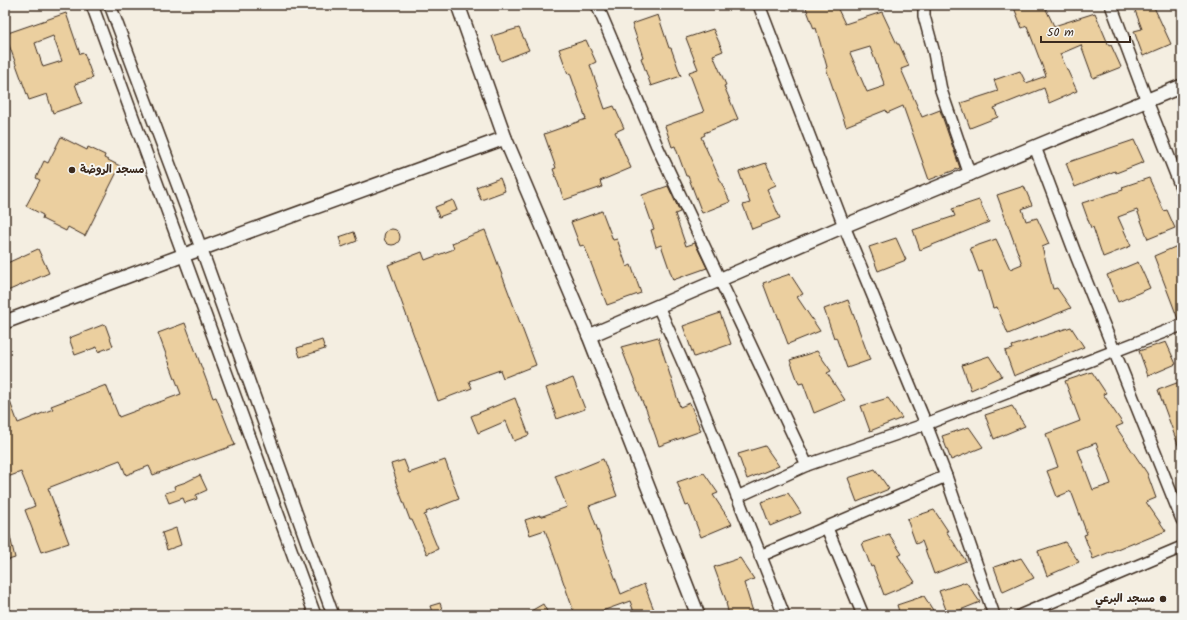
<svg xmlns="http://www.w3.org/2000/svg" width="1187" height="620" font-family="Kalam,'Playpen Sans Arabic',sans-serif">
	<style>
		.building { fill: #ebcf9f; stroke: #3b2a1e; fill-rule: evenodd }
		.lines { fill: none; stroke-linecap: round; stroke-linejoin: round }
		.minor-casing { stroke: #3b2a1e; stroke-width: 14 }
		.tertiary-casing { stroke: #3b2a1e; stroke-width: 16 }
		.minor { stroke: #f6f6f2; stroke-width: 11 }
		.tertiary { stroke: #f6f6f2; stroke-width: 13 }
		.poi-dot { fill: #3b2a1e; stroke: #f6f6f2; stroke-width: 1.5 }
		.labels { text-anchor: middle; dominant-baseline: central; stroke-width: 4; stroke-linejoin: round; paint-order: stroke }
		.poi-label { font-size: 11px; font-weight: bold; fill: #3b2a1e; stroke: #f6f6f2; text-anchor: start }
	</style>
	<rect width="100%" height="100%" fill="#f4eee1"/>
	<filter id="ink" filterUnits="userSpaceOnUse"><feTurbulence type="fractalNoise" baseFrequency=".025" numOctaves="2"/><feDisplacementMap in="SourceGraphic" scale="8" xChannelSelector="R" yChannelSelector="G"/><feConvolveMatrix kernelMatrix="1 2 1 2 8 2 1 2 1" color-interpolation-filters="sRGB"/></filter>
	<g filter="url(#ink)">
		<g class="building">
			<path d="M805,5H836L845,24L882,12L897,44H899L909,66L901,69L922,117L940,110L960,168L929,180L903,106L887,113L886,110L846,126L826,68L827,67L816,28L814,29ZM870,47L885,86L867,92L850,53Z"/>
			<polygon points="1013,5 1044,5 1054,26 1095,13 1109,46 1111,45 1121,67 1093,78 1081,45 1060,54 1077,91 1049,103 1044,88 994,108 998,117 970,128 961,103 998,91 994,80 1020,71 1026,83 1046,76 1027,26 1022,28"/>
			<polygon points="1133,5 1153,5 1171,44 1143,56 1134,31 1142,29"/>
			<path d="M66,13L80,54L84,53L93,78L75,84L82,103L53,113L47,94L29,100L5,34ZM53,36L62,61L43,67L35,43Z"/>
			<polygon points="658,15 669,48 671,48 681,76 651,86 641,58 643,57 632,24"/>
			<polygon points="519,28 529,50 501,61 492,36"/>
			<polygon points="713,29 723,51 713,55 726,85 724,86 738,119 704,133 705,135 701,137 730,202 702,213 688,176 686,176 675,146 672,147 665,126 704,112 689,72 698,69 686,38"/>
			<polygon points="586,40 596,62 590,65 605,109 614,106 624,128 615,132 631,168 600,181 602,187 564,200 553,169 556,168 544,134 586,119 570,73 568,74 559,49"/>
			<polygon points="61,137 87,150 88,147 105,155 104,158 120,166 85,236 68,227 66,231 42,219 43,215 26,206 40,180 36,178 44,161 48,163"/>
			<polygon points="1134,140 1144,162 1116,173 1115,171 1075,187 1066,163"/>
			<polygon points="766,163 776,185 767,189 780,218 752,229 743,205 750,203 739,172"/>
			<polygon points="500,178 505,191 481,200 476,187"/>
			<polygon points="1149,178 1164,211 1167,210 1175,228 1148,239 1137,210 1118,217 1131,246 1103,257 1093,227 1091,228 1082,203 1123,190 1122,187"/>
			<polygon points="668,186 680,212 675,214 686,246 695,243 707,268 673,280 661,245 656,247 651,230 654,229 642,195"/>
			<polygon points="1024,186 1032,205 1022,209 1026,221 1037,218 1049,244 1042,247 1053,289 1057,288 1071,308 1008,334 997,307 993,308 982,271 979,272 970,248 996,239 1010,269 1022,264 997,195"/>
			<polygon points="453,200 457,210 439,217 435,207"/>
			<polygon points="979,200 989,222 920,250 913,230 955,216 952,209"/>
			<polygon points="602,211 613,240 617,239 627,267 631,265 641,293 607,305 584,245 580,246 571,222"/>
			<circle cx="392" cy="237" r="8"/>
			<polygon points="485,230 536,365 503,378 500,370 469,381 472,388 438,401 388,265 422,252 425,260 454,249 452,243"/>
			<polygon points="354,232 357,241 342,247 339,237"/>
			<polygon points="896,238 906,260 878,271 869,247"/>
			<polygon points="1182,244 1182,318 1178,319 1154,256"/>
			<polygon points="38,249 49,273 5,292 5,264"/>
			<polygon points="1138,262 1150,288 1118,302 1107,275"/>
			<polygon points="790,274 803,294 797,297 820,331 788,344 774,306 772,307 763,283"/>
			<polygon points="848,300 870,360 847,368 836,337 834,338 824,309"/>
			<polygon points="720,313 731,344 694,357 683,326"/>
			<polygon points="185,323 213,398 216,397 235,445 153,475 149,466 126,475 120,460 48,488 69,543 41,552 25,510 35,506 21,472 5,478 5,392 6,391 18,423 53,409 51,406 106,385 119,417 181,394 158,333"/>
			<polygon points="105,324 113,346 98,352 97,347 75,355 69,338"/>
			<polygon points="1071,327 1084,347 1014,376 1005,351 1013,349 1012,346"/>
			<polygon points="658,337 680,407 690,403 701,431 659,446 645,406 644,406 621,347"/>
			<polygon points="322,340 325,349 300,357 297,348"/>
			<polygon points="1166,342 1176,364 1148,376 1139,351"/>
			<polygon points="817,351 831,371 827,373 845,400 814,413 803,383 799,384 790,360"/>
			<polygon points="989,356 1002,376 971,390 962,365"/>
			<path d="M1092,372L1106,393L1103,394L1123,424L1116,427L1147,473L1156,498L1146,502L1166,531L1134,544V542L1093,559L1084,535L1087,534L1071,491L1057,497L1047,471L1058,467L1046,434L1080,421L1065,381ZM1096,443L1111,484L1093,490L1078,450Z"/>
			<polygon points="573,378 585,409 557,419 546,388"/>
			<polygon points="1182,381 1182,452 1181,453 1158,390"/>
			<polygon points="515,398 529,435 514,441 506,421 478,433 471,416"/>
			<polygon points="888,398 902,418 870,431 861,406"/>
			<polygon points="1012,406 1025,426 994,439 985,415"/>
			<polygon points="969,427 983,447 951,460 942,436"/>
			<polygon points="765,446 779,466 747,479 738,454"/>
			<polygon points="603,459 617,496 589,506 621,594 644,584 656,615 635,615 630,601 591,615 575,615 545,530 530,535 525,520 540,515 540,517 567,507 555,476 575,469 576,470"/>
			<polygon points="404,460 409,473 445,460 459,499 426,512 427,514 424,515 438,549 427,554 412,520 410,520 395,480 396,479 391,464"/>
			<polygon points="875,469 889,489 857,502 848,478"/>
			<polygon points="704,473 718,493 713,495 732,524 701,537 689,505 686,506 677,482"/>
			<polygon points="200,475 207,490 196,495 197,499 185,503 183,498 169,503 165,493 175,490 174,486 186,482"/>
			<polygon points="788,493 801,513 770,526 761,502"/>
			<polygon points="934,510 948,531 946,531 966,561 934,574 922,541 916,544 907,519"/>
			<polygon points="176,528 181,545 167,550 162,533"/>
			<polygon points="9,532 15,558 5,561 5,533"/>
			<polygon points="889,534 902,554 898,556 915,582 884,595 873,566 871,567 862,543"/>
			<polygon points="1065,542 1079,562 1047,576 1038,551"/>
			<polygon points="740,558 754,579 744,583 754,615 729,615 726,603 727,603 714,567"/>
			<polygon points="1021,558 1034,578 1003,592 994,567"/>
			<polygon points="966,582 980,602 948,615 939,591"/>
			<polygon points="924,596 936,615 900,615 897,605"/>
			<polygon points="440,603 444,615 433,615 430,606"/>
			<polygon points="543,604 549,615 524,615"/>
		</g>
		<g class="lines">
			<g class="minor-casing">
				<g id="minor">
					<polyline points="92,5 315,615"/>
					<polyline points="110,5 201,248 333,615"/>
					<polyline points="597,5 657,146 807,465"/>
					<polyline points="759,5 844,226 926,424 946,476 994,615"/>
					<polyline points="924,5 924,16 934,53 941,90 970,175"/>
					<polyline points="1111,5 1147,101 1182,190"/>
					<polyline points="1035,147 1077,258 1182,520"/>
					<polyline points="658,306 698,397 784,615"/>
					<polyline points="737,497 807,465 926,424 1182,325"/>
					<polyline points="827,528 863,615"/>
					<polyline points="760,556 946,476"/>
					<polyline points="1021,615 1182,547"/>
				</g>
			</g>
			<g class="tertiary-casing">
				<g id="tertiary">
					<polyline points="458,5 505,138 589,336 698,615"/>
					<polyline points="5,322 184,255 505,138"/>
					<polyline points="589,336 844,226 1182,86"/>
				</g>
			</g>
			<use href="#minor" class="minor"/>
			<use href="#tertiary" class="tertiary"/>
		</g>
	</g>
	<g class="poi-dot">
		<circle cx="72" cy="170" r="4"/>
		<circle cx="1163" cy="599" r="4"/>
	</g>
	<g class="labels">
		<g class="poi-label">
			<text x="80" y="170">مسجد الروضة</text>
			<text x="1155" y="599" text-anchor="end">مسجد البرعي</text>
		</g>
	</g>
	<rect width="1187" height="620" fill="none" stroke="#f6f6f2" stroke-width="20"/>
	<rect x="10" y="10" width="1167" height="600" fill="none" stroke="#3b2a1e" stroke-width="1.5" filter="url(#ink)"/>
	<path d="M1041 36v6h89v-6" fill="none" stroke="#3b2a1e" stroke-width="2"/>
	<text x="1047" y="36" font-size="12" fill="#3b2a1e" stroke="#f6f6f2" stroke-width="3" paint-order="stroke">50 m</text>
</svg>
